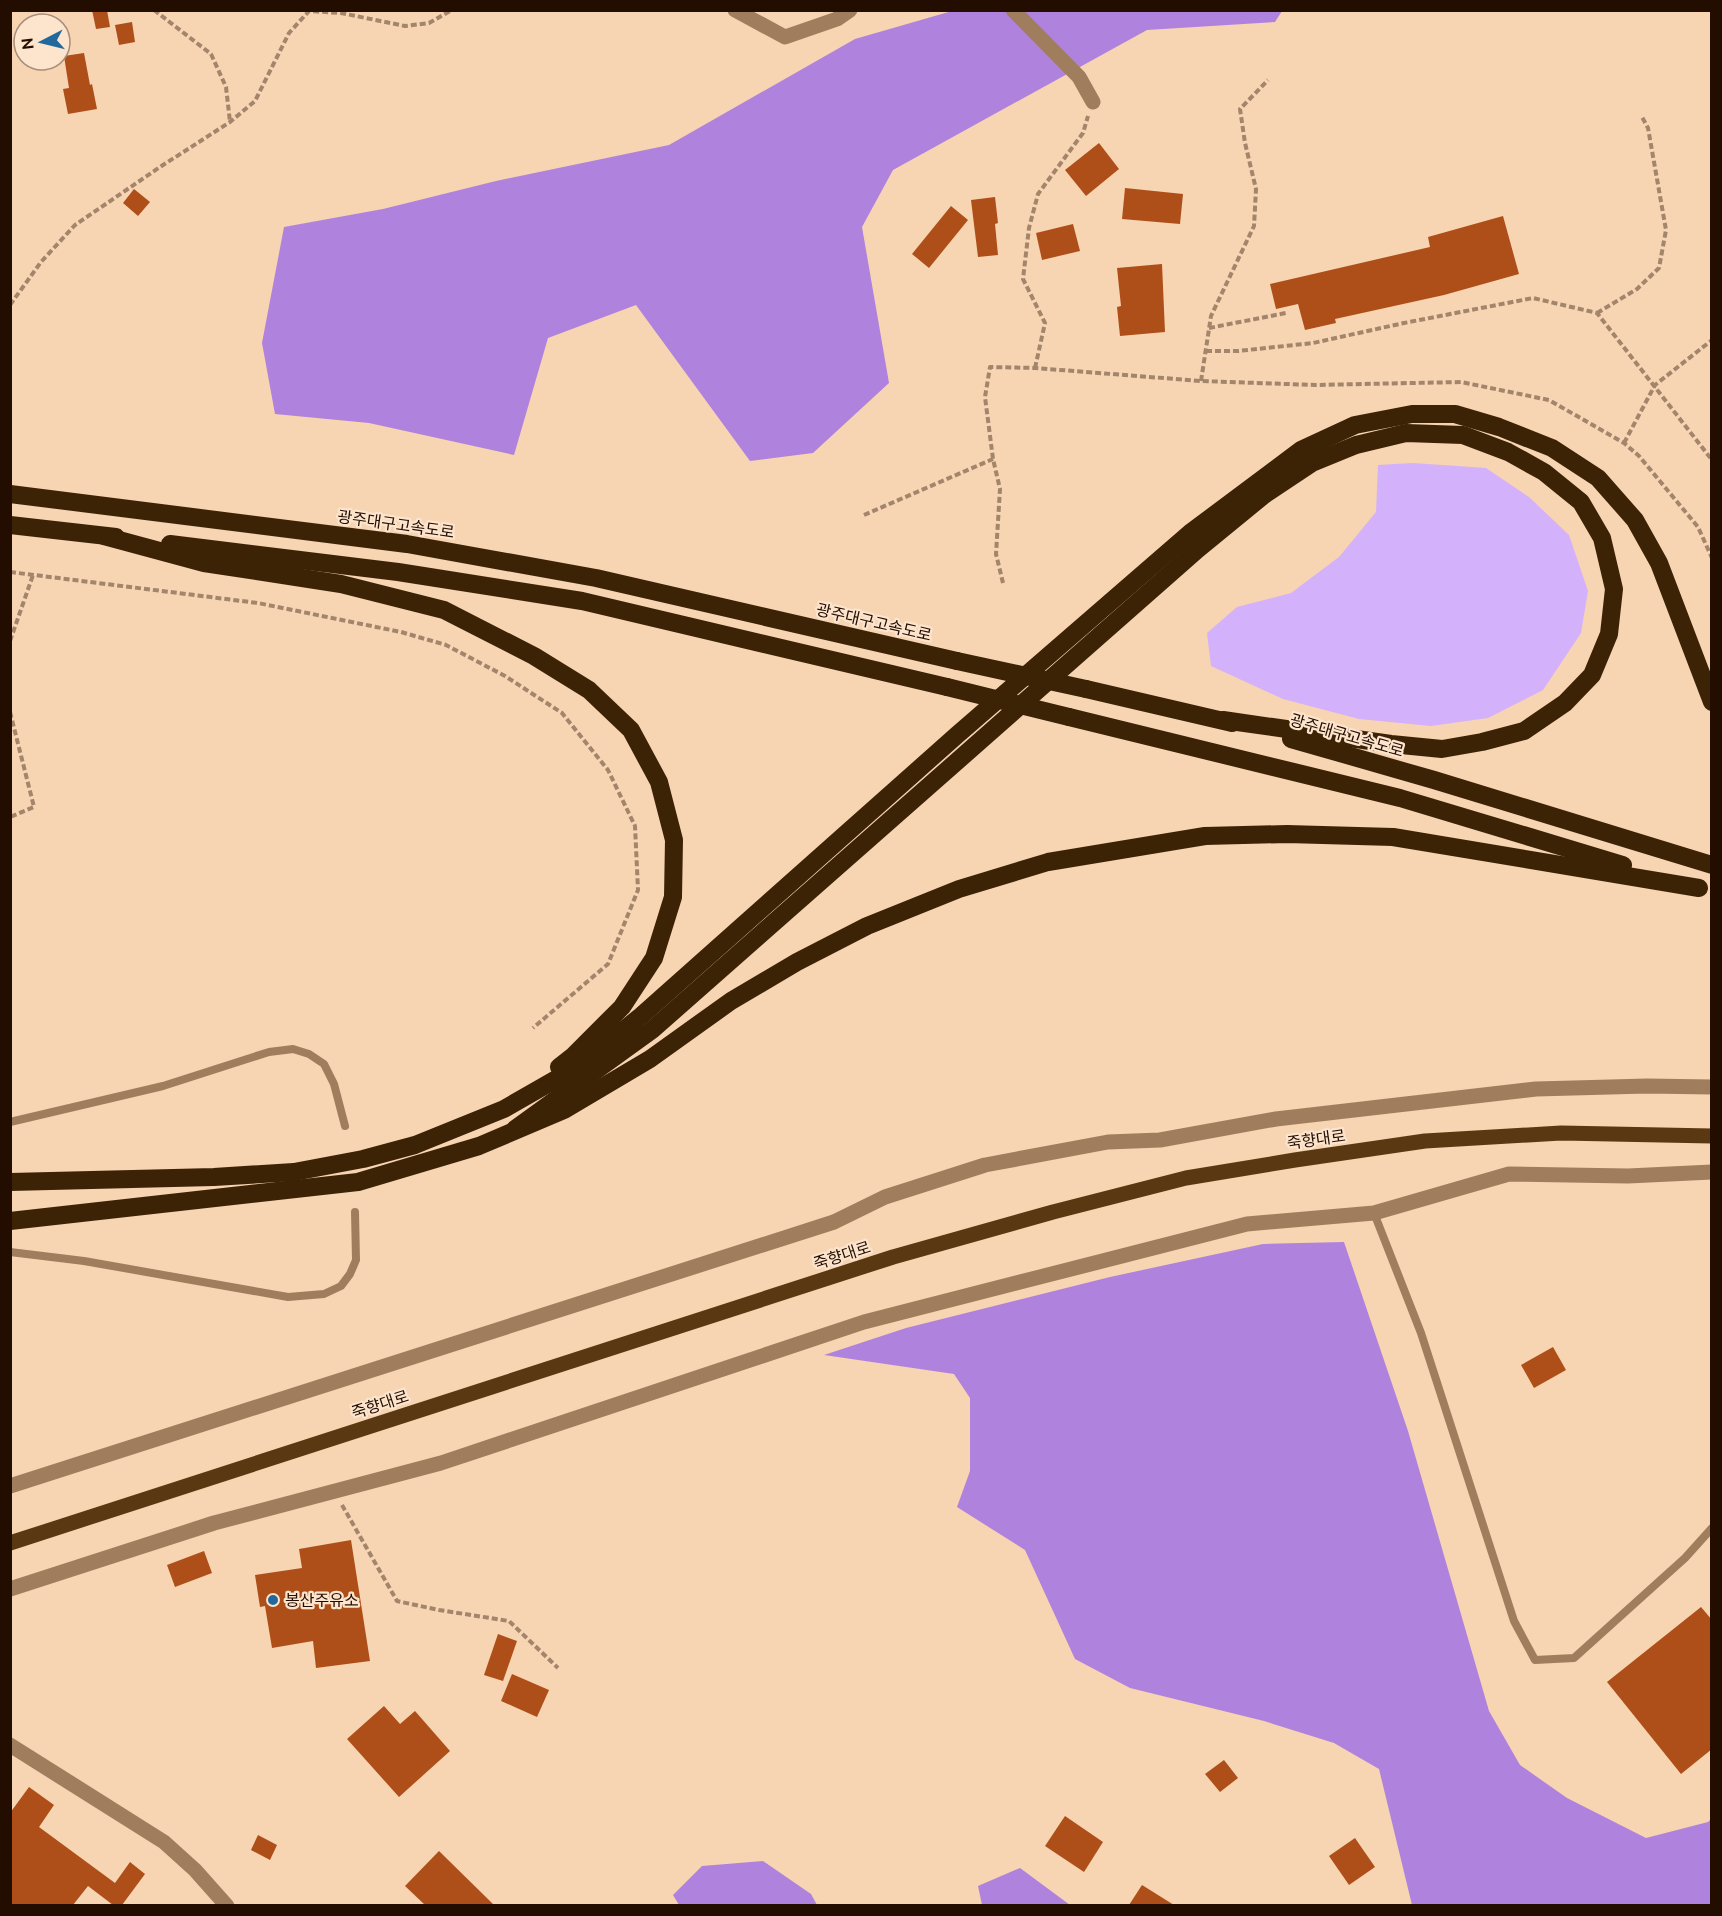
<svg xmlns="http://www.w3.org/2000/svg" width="1722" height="1916" font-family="Ubuntu,'Noto Sans KR',sans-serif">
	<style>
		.green { fill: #d4b1fb }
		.forest { fill: #af82de }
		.building { fill: #ae4f19 }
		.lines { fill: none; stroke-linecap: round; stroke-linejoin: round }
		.path { stroke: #a2856b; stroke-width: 4; stroke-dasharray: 6 3; stroke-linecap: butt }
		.service { stroke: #a07e5d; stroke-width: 8 }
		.minor { stroke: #a07e5d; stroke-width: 15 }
		.primary { stroke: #5a3811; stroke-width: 15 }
		.motorway { stroke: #3c2306; stroke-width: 18 }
		.motorway-bridge { stroke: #3c2306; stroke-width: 18 }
		.poi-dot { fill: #22689c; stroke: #fce4cd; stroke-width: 2 }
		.labels { text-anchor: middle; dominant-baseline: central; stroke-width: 4.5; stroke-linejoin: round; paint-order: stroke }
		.street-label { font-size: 16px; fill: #220d00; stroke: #fce4cd }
		.poi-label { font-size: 16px; fill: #220d00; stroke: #fce4cd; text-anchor: start }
	</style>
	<rect width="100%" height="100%" fill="#f7d4b2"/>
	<polygon class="green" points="1413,463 1486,468 1529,497 1569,535 1588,591 1581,633 1543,690 1488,718 1431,726 1359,719 1283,699 1211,666 1207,633 1237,607 1291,593 1339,557 1376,512 1378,465"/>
	<g class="forest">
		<polygon points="952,11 1282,11 1275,22 1147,30 893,170 862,227 889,383 813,453 750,461 636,305 548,338 514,455 369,423 275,414 262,343 284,227 383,209 496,181 669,145 855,39"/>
		<polygon points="1344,1242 1408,1431 1489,1711 1520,1765 1567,1798 1646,1838 1708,1822 1711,1819 1711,1905 1412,1905 1379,1769 1334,1743 1264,1721 1130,1688 1075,1659 1025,1550 957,1507 970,1471 970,1398 954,1374 824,1355 906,1328 1110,1277 1263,1244"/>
		<polygon points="763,1861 811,1894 817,1905 679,1905 673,1895 702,1866"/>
		<polygon points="1020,1868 1070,1905 982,1905 978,1886"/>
	</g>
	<g class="building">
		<polygon points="92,10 107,10 110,27 96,29"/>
		<polygon points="132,22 135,42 119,45 115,25"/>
		<polygon points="84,53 90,85 92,84 97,109 68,114 63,89 69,88 64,56"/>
		<polygon points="1099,143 1119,169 1086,196 1065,170"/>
		<polygon points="1125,188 1183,194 1180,224 1122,219"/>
		<polygon points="134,189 150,202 138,216 123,203"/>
		<polygon points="995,197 998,223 995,224 998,255 978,257 971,200"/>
		<polygon points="951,206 968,220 929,268 912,254"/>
		<polygon points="1503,216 1519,274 1444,295 1335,319 1336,323 1305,330 1298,304 1276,309 1270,284 1430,247 1428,237"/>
		<polygon points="1073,224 1080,251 1042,260 1036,233"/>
		<polygon points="1162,264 1165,332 1120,336 1117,307 1121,306 1117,268"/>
		<polygon points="1553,1347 1566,1370 1534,1388 1521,1365"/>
		<polygon points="351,1540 370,1661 316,1668 313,1641 272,1648 265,1606 260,1607 255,1575 302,1568 299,1549"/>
		<polygon points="204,1551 212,1573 175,1587 167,1565"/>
		<polygon points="1701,1607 1712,1620 1712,1749 1681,1774 1607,1682"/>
		<polygon points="498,1634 517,1641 503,1681 484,1675"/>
		<polygon points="512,1674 549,1690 537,1717 501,1701"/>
		<polygon points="384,1706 400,1724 415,1711 450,1751 399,1797 347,1739"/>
		<polygon points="1224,1760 1238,1778 1220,1792 1205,1774"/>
		<polygon points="29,1787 54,1805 39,1827 115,1883 130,1862 145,1874 122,1905 113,1905 88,1886 73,1905 10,1905 10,1813"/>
		<polygon points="1065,1816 1103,1842 1084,1872 1045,1846"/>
		<polygon points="258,1835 277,1845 270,1860 251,1850"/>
		<polygon points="1355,1838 1375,1867 1349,1885 1329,1856"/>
		<polygon points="439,1851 494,1905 425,1905 405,1886"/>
		<polygon points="1142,1885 1174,1905 1129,1905"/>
	</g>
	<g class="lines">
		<g class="path">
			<polyline points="154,10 211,54 226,87 230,122"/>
			<polyline points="10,305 41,262 75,225 160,167 230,122 255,101 289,33 309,11 341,13 405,26 429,23 452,10"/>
			<polyline points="1597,313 1637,289 1659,268 1666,230 1648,128 1641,115"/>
			<polyline points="1209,328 1286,313"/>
			<polyline points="1206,351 1238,351 1313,343 1404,323 1533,298 1597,313 1712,460"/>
			<polyline points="1035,368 1045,323 1023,279 1029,228 1038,194 1083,133 1088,116"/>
			<polyline points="1201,381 1211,316 1254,226 1256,189 1245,143 1240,109 1268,80"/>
			<polyline points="1624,443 1655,385 1712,340"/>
			<polyline points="864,515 993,459"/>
			<polyline points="10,572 258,603 401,632 446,645 505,676 562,713 608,770 635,826 638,890 608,964 533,1028"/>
			<polyline points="1003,583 996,554 1000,489 993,459 985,397 990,367 1035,368 1201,381 1316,385 1461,382 1549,400 1624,443 1639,456 1698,527 1712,558"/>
			<polyline points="10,641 33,575"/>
			<polyline points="10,712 34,807 10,817"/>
			<polyline points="342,1505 397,1601 439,1610 509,1621 558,1668"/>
		</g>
		<g class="service">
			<polyline points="10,1122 163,1086 269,1052 293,1049 309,1054 324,1064 334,1084 345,1126"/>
			<polyline points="1374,1213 1421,1333 1514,1621 1535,1660 1574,1658 1685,1558 1712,1528"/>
			<polyline points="10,1252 84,1261 288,1297 324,1294 341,1286 350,1274 356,1260 355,1212"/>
		</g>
		<g class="minor">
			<polyline points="735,10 785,37 837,19 850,10"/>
			<polyline points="1013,10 1079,77 1093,102"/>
			<polyline points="10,1486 834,1222 885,1197 985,1165 1108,1142 1160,1140 1276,1119 1536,1089 1647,1086 1712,1087"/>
			<polyline points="10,1589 214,1523 441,1463 864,1322 1247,1224 1374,1213 1509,1174 1628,1176 1712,1172"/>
			<polyline points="10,1745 164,1842 195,1870 227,1906"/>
		</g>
		<polyline class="primary" points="10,1543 893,1257 1053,1212 1186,1178 1295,1160 1425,1141 1561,1133 1712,1136"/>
		<g class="motorway">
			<polyline points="10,494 407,544 596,578 957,661"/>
			<polyline points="10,525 116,537"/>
			<polyline points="104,536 204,563 341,584 444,610 534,656 589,690 631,730 659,782 674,840 673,897 654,958 622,1007 573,1056 559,1067"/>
			<polyline points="170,544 398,572 582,601 947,687"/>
			<polyline points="1086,689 1232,723"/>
			<polyline points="1069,717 1400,798 1623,865"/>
			<polyline points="1291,739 1434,780 1712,865"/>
			<polyline points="515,1129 652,1030 1198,549 1264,495 1312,463 1356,445 1406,433 1463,435 1508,452 1544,472 1581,502 1602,538 1614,589 1609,634 1592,675 1565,703 1524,731 1482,742 1442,749 1391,744 1223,720"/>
			<polyline points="10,1182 214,1177 294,1172 363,1159 415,1145 504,1109 579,1066 641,1016 957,735 1190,533 1301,450 1355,425 1412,414 1455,414 1499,427 1552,448 1598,478 1635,520 1659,563 1712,702"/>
			<polyline points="10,1221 358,1182 479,1146 564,1110 650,1059 731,1001 797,962 867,926 959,889 1048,862 1205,836 1287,834 1393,837 1699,888"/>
		</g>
		<g class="motorway-bridge">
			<polyline points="957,661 1086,689"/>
			<polyline points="947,687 1069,717"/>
		</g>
	</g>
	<circle class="poi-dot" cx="273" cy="1600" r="6"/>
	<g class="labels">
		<g class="street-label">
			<text transform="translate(396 524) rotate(8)">광주대구고속도로</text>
			<text transform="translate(874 622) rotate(13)">광주대구고속도로</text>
			<text transform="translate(1347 735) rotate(16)">광주대구고속도로</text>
			<text transform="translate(1316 1139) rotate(-8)">죽향대로</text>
			<text transform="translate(842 1255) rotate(-18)">죽향대로</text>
			<text transform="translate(380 1404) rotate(-18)">죽향대로</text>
		</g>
		<g class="poi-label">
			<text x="285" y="1600">봉산주유소</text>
		</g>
	</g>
	<rect width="1722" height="1916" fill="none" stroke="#220d00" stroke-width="24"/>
	<g transform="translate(42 42) rotate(263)"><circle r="28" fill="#fce4cd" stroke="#a58e7b" stroke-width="1.5"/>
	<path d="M0-4.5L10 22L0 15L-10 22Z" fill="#22689c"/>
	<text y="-9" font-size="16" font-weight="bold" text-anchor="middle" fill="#220d00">N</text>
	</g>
</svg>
